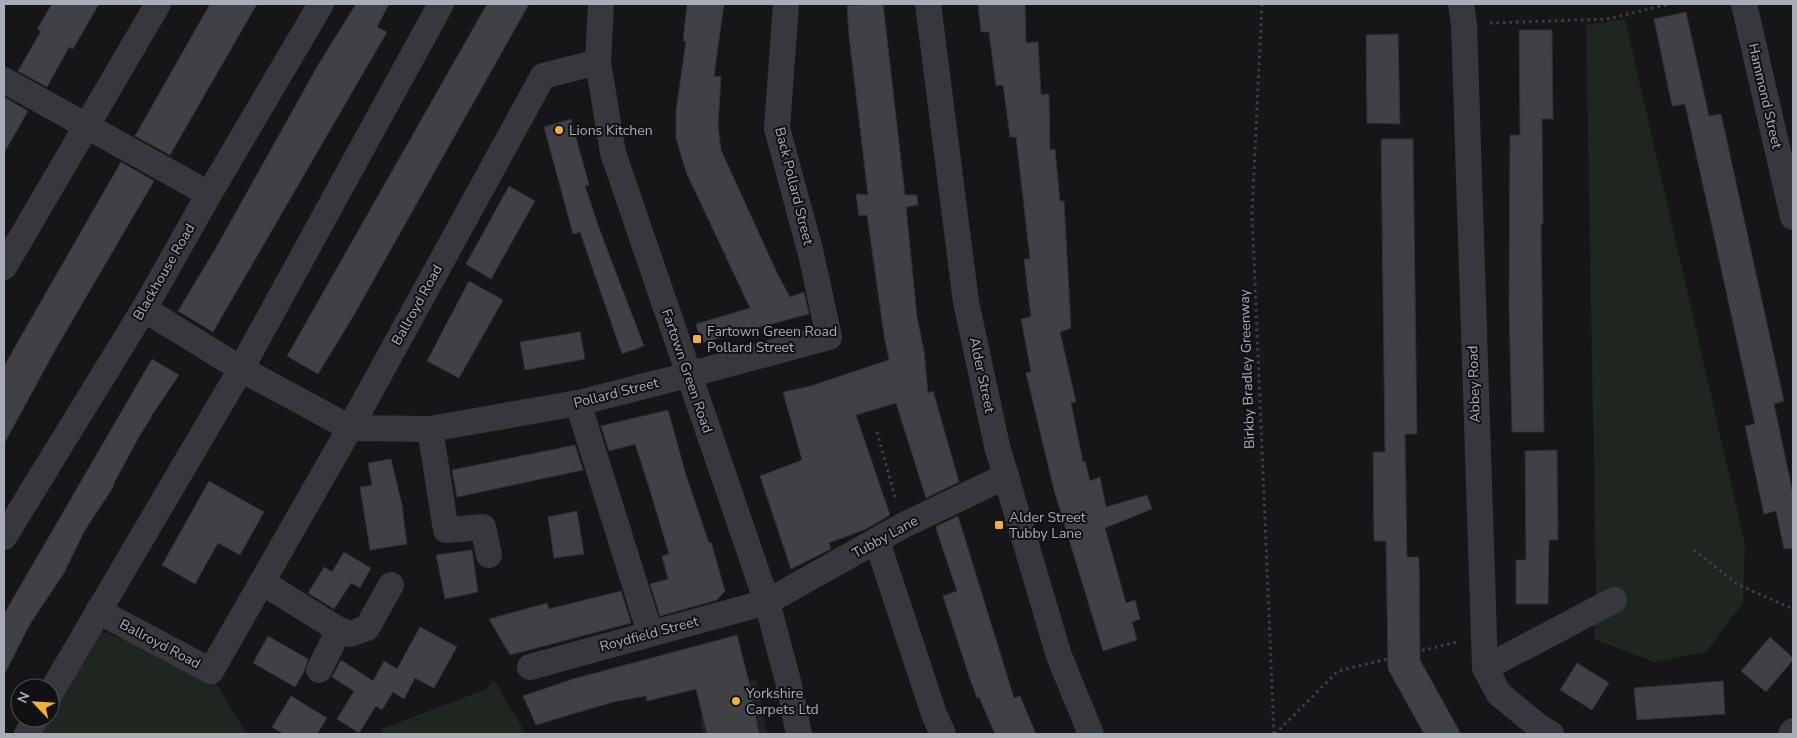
<svg xmlns="http://www.w3.org/2000/svg" width="1797" height="738" font-family="'Nunito Sans',sans-serif">
	<style>
		.built { fill: #222225 }
		.green { fill: #1e261f }
		.building { fill: #404145; stroke: #303034 }
		.lines { fill: none; stroke-linecap: round; stroke-linejoin: round }
		.path { stroke: #3d3f44; stroke-width: 3; stroke-dasharray: 2.5 4; stroke-linecap: butt }
		.minor { stroke: #37383d; stroke-width: 26 }
		.poi-dot { fill: #f2b134; stroke: #111113; stroke-width: 2 }
		.labels { text-anchor: middle; dominant-baseline: central; stroke-width: 4; stroke-linejoin: round; paint-order: stroke }
		.street-label { font-size: 14px; fill: #a8adb8; stroke: #111113 }
		.poi-label { font-size: 14px; fill: #a8adb8; stroke: #111113; text-anchor: start }
	</style>
	<rect width="100%" height="100%" fill="#161618"/>
	<polygon class="built" points="756,680 767,734 703,734 700,718 722,712 717,690"/>
	<g class="green">
		<polygon points="1625,19 1745,544 1743,603 1706,652 1654,662 1594,639 1596,583 1586,25"/>
		<polygon points="99,630 169,657 212,677 247,734 39,734"/>
		<polygon points="494,680 526,734 382,734 381,729 484,690"/>
	</g>
	<g class="building">
		<polygon points="52,4 99,4 73,49 69,47 47,87 18,71 41,31 37,29"/>
		<polygon points="210,4 257,4 170,155 135,136"/>
		<polygon points="356,4 389,4 377,27 387,32 213,332 178,311 217,246 318,65"/>
		<polygon points="487,4 529,4 354,315 318,374 287,356"/>
		<polygon points="687,4 724,4 714,76 721,77 718,125 721,150 778,275 790,297 804,292 809,314 701,343 696,324 750,308 686,172 676,138 676,111 686,41 683,41"/>
		<polygon points="871,4 883,4 905,195 917,195 918,205 906,207 917,317 924,351 928,393 933,391 959,482 926,498 896,403 856,415 890,515 866,529 829,543 831,549 791,569 760,476 802,460 783,392 811,386 889,360 884,335 867,215 859,216 856,194 868,195 849,36 847,6"/>
		<polygon points="978,4 1025,4 1026,43 1038,42 1041,95 1049,94 1050,150 1055,149 1060,201 1064,201 1071,328 1060,332 1076,402 1071,403 1083,462 1085,461 1090,481 1100,477 1106,507 1147,495 1152,509 1105,528 1126,603 1135,600 1140,619 1132,622 1137,640 1103,651 1054,490 1026,373 1031,372 1021,319 1031,317 1024,259 1030,259 1016,137 1010,137 1003,85 996,86 989,32 981,32"/>
		<polygon points="1686,12 1709,116 1721,114 1784,401 1774,404 1793,494 1793,548 1784,549 1776,511 1764,514 1745,426 1755,424 1708,208 1685,104 1672,106 1654,19"/>
		<polygon points="1519,30 1552,30 1553,119 1542,119 1543,224 1541,224 1544,432 1512,432 1509,306 1510,135 1520,135"/>
		<polygon points="1398,34 1400,124 1367,123 1366,35"/>
		<polygon points="4,97 28,111 4,153"/>
		<polygon points="571,119 589,185 585,186 599,228 644,346 622,354 580,232 573,234 544,127"/>
		<polygon points="1381,139 1413,139 1417,434 1405,434 1407,557 1419,557 1420,660 1461,734 1424,734 1388,669 1386,541 1374,541 1373,452 1385,452"/>
		<polygon points="121,162 154,181 54,352 4,444 4,366"/>
		<polygon points="509,186 535,201 491,279 466,264"/>
		<polygon points="469,281 503,300 459,378 427,361"/>
		<polygon points="580,332 585,359 525,370 520,342"/>
		<polygon points="152,359 179,375 150,418 151,418 140,435 113,485 114,486 85,530 64,573 30,624 4,675 4,614"/>
		<polygon points="668,410 686,475 709,543 711,542 725,591 717,600 660,616 650,584 668,579 662,556 669,554 649,487 635,444 609,451 601,426"/>
		<polygon points="575,445 583,470 457,497 452,470"/>
		<polygon points="1557,450 1558,540 1549,540 1548,604 1516,604 1516,560 1526,560 1525,451"/>
		<polygon points="391,459 402,505 407,544 370,550 360,487 372,485 368,463"/>
		<polygon points="209,481 264,512 240,555 218,543 195,584 162,565"/>
		<polygon points="577,511 584,554 554,558 548,517"/>
		<polygon points="958,516 1014,698 1020,696 1036,734 995,734 979,697 977,698 970,679 943,596 957,591 936,529 937,526"/>
		<polygon points="472,550 478,592 445,599 436,555"/>
		<polygon points="344,552 371,568 360,588 351,583 334,609 308,593 324,567 332,572"/>
		<polygon points="621,591 631,623 510,655 489,619 547,603 549,609"/>
		<polygon points="420,627 457,647 434,688 415,678 404,699 393,692 382,710 376,706 359,733 337,719 354,691 332,677 341,660 373,681 384,661 397,669"/>
		<polygon points="737,635 749,682 759,734 707,734 696,689 647,701 646,696 613,702 536,725 523,696 573,679"/>
		<polygon points="268,636 308,659 304,672 295,687 253,663"/>
		<polygon points="1770,637 1793,658 1793,660 1766,692 1741,671"/>
		<polygon points="1577,663 1609,683 1592,710 1560,690"/>
		<polygon points="1723,681 1725,714 1637,720 1634,688"/>
		<polygon points="291,696 327,718 317,734 284,734 272,727"/>
	</g>
	<g class="lines">
		<g class="path">
			<polyline points="1262,4 1252,212 1274,734"/>
			<polyline points="1490,23 1607,19 1670,4"/>
			<polyline points="877,432 896,501"/>
			<polyline points="1694,550 1737,584 1793,609"/>
			<polyline points="1275,734 1338,671 1457,642"/>
		</g>
		<g class="minor">
			<polyline points="601,4 598,62 613,153 767,602 788,681 799,734"/>
			<polyline points="928,4 966,302 997,446 1059,656 1091,734"/>
			<polyline points="1461,4 1464,24 1485,668 1499,694 1538,726 1551,734"/>
			<polyline points="1744,4 1793,217"/>
			<polyline points="4,80 209,194"/>
			<polyline points="4,267 158,4"/>
			<polyline points="144,309 241,369 350,428 430,429 578,403 688,375 829,337 811,254 777,128 786,4"/>
			<polyline points="578,403 650,633"/>
			<polyline points="430,429 446,530 483,527 489,555"/>
			<polyline points="4,537 144,309 209,194 321,4"/>
			<polyline points="877,541 934,714 943,734"/>
			<polyline points="262,582 339,630 350,634 367,628 391,585"/>
			<polyline points="98,611 211,671 350,428 543,76 598,62"/>
			<polyline points="530,667 767,602 902,526 1006,476"/>
			<polyline points="1485,668 1614,600"/>
			<polyline points="319,670 339,630"/>
			<polyline points="50,694 241,369 441,4"/>
			<polyline points="27,734 36,718"/>
			<polyline points="1791,734 1793,731"/>
		</g>
	</g>
	<g class="poi-dot">
		<circle cx="559" cy="130" r="5"/>
		<rect x="692" y="334" width="10" height="10" rx="2.5"/>
		<rect x="994" y="520" width="10" height="10" rx="2.5"/>
		<circle cx="736" cy="701" r="5"/>
	</g>
	<g class="labels">
		<g class="street-label">
			<text transform="translate(1765 96) rotate(77)">Hammond Street</text>
			<text transform="translate(794 186) rotate(76)">Back Pollard Street</text>
			<text transform="translate(164 272) rotate(-60)">Blackhouse Road</text>
			<text transform="translate(417 305) rotate(-61)">Ballroyd Road</text>
			<text transform="translate(1247 369) rotate(-92)">Birkby Bradley Greenway</text>
			<text transform="translate(687 371) rotate(71)">Fartown Green Road</text>
			<text transform="translate(982 375) rotate(78)">Alder Street</text>
			<text transform="translate(1474 384) rotate(-92)">Abbey Road</text>
			<text transform="translate(616 393) rotate(-14)">Pollard Street</text>
			<text transform="translate(885 537) rotate(-29)">Tubby Lane</text>
			<text transform="translate(649 634) rotate(-15)">Roydfield Street</text>
			<text transform="translate(160 644) rotate(28)">Ballroyd Road</text>
		</g>
		<g class="poi-label">
			<text x="569" y="130">Lions Kitchen</text>
			<text x="707" y="331">Fartown Green Road<tspan x="707" dy="16">Pollard Street</tspan></text>
			<text x="1009" y="517">Alder Street<tspan x="1009" dy="16">Tubby Lane</tspan></text>
			<text x="746" y="693">Yorkshire<tspan x="746" dy="16">Carpets Ltd</tspan></text>
		</g>
	</g>
	<rect width="1797" height="738" fill="none" stroke="#a8adb8" stroke-width="10"/>
	<g transform="translate(35 703) rotate(295)"><circle r="24" fill="#111113" stroke="#4d4f55"/>
	<path d="M0-4L9 19L0 12L-9 19Z" fill="#f2b134"/>
	<text y="-8" font-size="14" font-weight="bold" text-anchor="middle" fill="#a8adb8">N</text>
	</g>
</svg>
